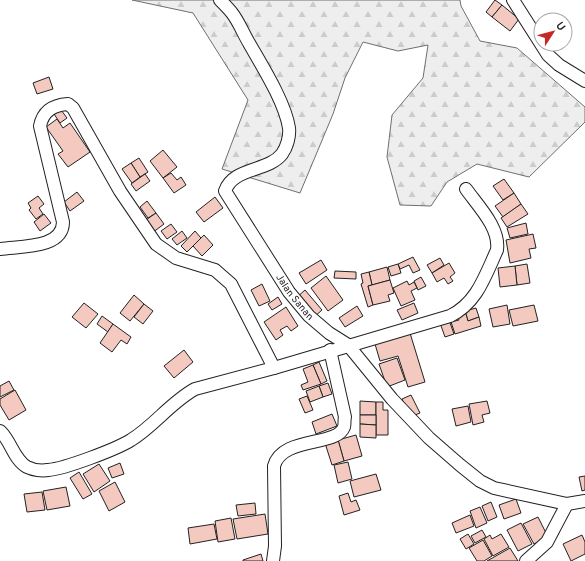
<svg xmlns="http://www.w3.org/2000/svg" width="585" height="561" font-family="Overpass,sans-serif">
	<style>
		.forest { fill: url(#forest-firs); stroke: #6f6f6f }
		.building { fill: #f3c9c0; stroke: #222 }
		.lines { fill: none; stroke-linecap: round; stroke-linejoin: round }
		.minor-casing { stroke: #222; stroke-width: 14 }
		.minor { stroke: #fff; stroke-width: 12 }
		.labels { text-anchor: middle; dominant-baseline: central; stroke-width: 3; stroke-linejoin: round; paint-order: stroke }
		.street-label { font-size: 10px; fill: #222; stroke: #fff }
	</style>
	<defs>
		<pattern id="forest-firs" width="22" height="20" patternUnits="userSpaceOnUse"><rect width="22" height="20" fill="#eee"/><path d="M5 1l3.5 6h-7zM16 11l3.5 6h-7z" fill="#ccc"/></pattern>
	</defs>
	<rect width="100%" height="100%" fill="#fff"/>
	<polygon class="forest" points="132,0 460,0 461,6 480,41 517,48 585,107 585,122 529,177 477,164 447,182 431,206 400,205 387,157 392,115 423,78 428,45 398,51 363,42 345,78 333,114 300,193 222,169 248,100 193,13"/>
	<g class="building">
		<polygon points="495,0 502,5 492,17 486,12"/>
		<polygon points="502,5 519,19 510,31 492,17"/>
		<polygon points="49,77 53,89 37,94 33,83"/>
		<polygon points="61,110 67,118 60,123 54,114"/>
		<polygon points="57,119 63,128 70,123 90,152 68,167 58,154 63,151 46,127"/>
		<polygon points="163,150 177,167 163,178 150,161"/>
		<polygon points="139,158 148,172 140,177 131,163"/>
		<polygon points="131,163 140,177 132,183 122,169"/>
		<polygon points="171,173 177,180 181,177 186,185 174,193 163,178"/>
		<polygon points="145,174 150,181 136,191 131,184"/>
		<polygon points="504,179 514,193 503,200 493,186"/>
		<polygon points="77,192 84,201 70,211 64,202"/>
		<polygon points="514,193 521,204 503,217 495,206"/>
		<polygon points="38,196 44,204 39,208 43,214 36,219 29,210 31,208 28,203"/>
		<polygon points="215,197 223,208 204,222 196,212"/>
		<polygon points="147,201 156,213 148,218 140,207"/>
		<polygon points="521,204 528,214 507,227 501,218"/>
		<polygon points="156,213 164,224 152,233 143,222"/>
		<polygon points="44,214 51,223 40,231 34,222"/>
		<polygon points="526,223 528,234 510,238 507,228"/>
		<polygon points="171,224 177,232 167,239 161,231"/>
		<polygon points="182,231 187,238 177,245 172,239"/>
		<polygon points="195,231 201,238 187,252 181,246"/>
		<polygon points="533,234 536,248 529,249 531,258 510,263 506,240"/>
		<polygon points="204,235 213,245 202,256 193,246"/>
		<polygon points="413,257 420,270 413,273 409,265 400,269 398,264"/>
		<polygon points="440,258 444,265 432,273 427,265"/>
		<polygon points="321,260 327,270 306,284 299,273"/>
		<polygon points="449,263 455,273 450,277 453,281 448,284 444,278 437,282 432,273"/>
		<polygon points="398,264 401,273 391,276 388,267"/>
		<polygon points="527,264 530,283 517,285 515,266"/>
		<polygon points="515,266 517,285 500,287 498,268"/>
		<polygon points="387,267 390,280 372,285 369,272"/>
		<polygon points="335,271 356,272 356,279 334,278"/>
		<polygon points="369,272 372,285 368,286 373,305 368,307 361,284 363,283 361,274"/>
		<polygon points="326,276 343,300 328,311 311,288"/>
		<polygon points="421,277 426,286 418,290 414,281"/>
		<polygon points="390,280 394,293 388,295 390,301 373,305 368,286"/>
		<polygon points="407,281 409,285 414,282 417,288 411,291 415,300 401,306 393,288"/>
		<polygon points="262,284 270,301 259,306 251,290"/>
		<polygon points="305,290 322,310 313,318 296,298"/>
		<polygon points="134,295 144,304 130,321 120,313"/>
		<polygon points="278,297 282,304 272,310 268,304"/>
		<polygon points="84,303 98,314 86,328 72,317"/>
		<polygon points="414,303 418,313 402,320 397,310"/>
		<polygon points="144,304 153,311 143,324 134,317"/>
		<polygon points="507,305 510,324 493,327 489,309"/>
		<polygon points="534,305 538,321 513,326 509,310"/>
		<polygon points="357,306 363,316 345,327 339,318"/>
		<polygon points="286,307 298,326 291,331 287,326 280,330 283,335 276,340 264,322"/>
		<polygon points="476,308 479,317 468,321 465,311"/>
		<polygon points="465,311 468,321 479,317 481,326 455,334 451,322 459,320 457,314"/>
		<polygon points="102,316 113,324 108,332 97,324"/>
		<polygon points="449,320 454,334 445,337 440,323"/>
		<polygon points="113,324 131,337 127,344 121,340 112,352 100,343"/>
		<polygon points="410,333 425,382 408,387 398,356 380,361 375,344"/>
		<polygon points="184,350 193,362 174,378 164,366"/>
		<polygon points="397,358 405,380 387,387 379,364"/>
		<polygon points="319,362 327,381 321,384 313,365"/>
		<polygon points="313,365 321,384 303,390 301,385 308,382 303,369"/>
		<polygon points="9,381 14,390 0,397 0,386"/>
		<polygon points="328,383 332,394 323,397 319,386"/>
		<polygon points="319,386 323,397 310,402 306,391"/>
		<polygon points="15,390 26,410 9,420 0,405 0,399"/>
		<polygon points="411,395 420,413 410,417 402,399"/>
		<polygon points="307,396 313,410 305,413 299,399"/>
		<polygon points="360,401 376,402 376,415 360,415"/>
		<polygon points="487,401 490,413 482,415 484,422 473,425 469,404"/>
		<polygon points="376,402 383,402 383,410 388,410 388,435 376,435"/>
		<polygon points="468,406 471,422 456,426 452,409"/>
		<polygon points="332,414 337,426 316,434 312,422"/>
		<polygon points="360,415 376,415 376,425 360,424"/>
		<polygon points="360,424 376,425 376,438 360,437"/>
		<polygon points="356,435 362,456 344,461 338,440"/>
		<polygon points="337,436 344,461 332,465 324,440"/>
		<polygon points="348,462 352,479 338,483 334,465"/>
		<polygon points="120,463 124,474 112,478 108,468"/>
		<polygon points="99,464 110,481 94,492 83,474"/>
		<polygon points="79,472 92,494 83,499 70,478"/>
		<polygon points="376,474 381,490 354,497 350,481"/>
		<polygon points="585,476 585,490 582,491 579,477"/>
		<polygon points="115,482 125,502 109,511 99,491"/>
		<polygon points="66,487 70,506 47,510 43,491"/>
		<polygon points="42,492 45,510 27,512 24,494"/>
		<polygon points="348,493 351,502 356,500 360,510 344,515 339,496"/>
		<polygon points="516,499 521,513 504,519 499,505"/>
		<polygon points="491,502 497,517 488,521 482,506"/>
		<polygon points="255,503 256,514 238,516 236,505"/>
		<polygon points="480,507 487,523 476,528 470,511"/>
		<polygon points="265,514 268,534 237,539 233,519"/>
		<polygon points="470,515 474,526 456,533 452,523"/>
		<polygon points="538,517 548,537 534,544 523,524"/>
		<polygon points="231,518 235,539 218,542 215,521"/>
		<polygon points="521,523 532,544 518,551 507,530"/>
		<polygon points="214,524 217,539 190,544 188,528"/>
		<polygon points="482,530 486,537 475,543 471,536"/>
		<polygon points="468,534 474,544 466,549 460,539"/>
		<polygon points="501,534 509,547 493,556 484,539 490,535 492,539"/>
		<polygon points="582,535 585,542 585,554 571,561 563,544"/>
		<polygon points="483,540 492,556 484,561 477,561 469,548"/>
		<polygon points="510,548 518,561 487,561"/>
		<polygon points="261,554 263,561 243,561 243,560"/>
	</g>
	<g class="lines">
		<g class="minor-casing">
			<g id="minor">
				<path id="s1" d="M220,0C224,4 229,9 232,13C239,22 243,33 249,43C262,66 285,102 289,128C290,136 287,147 282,154C268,172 233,167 225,191L289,292L309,316L329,333L348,345L392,399L429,438L460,465L480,481L494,488L567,504L585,501"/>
				<polyline points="513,0 548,55 559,65 585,81"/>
				<path d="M0,249C20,246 63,249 63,222L40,126C43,111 53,105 68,104L73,108L120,191L156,244L176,258L215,270L231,284L274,368"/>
				<path d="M0,431C11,441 14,460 27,467C33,470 42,471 48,470C64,469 117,449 131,440C154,426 171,402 195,389L274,368L450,316C477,303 485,276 497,250C500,228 479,207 466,189"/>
				<path d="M273,561L275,546L274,466C282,436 337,447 344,427C345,424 344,420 345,417L330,350"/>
				<polyline points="526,561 547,542 567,504"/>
			</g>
		</g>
		<use href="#minor" class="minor"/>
	</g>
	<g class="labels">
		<g class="street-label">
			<text stroke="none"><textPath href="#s1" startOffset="371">Jalan Sanan</textPath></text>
		</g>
	</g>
	<g transform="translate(553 32) rotate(54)"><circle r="19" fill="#ffffff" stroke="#a7a7a7"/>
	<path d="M0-3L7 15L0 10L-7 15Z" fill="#c62828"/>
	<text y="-6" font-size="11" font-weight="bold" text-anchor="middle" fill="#222222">U</text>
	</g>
</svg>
